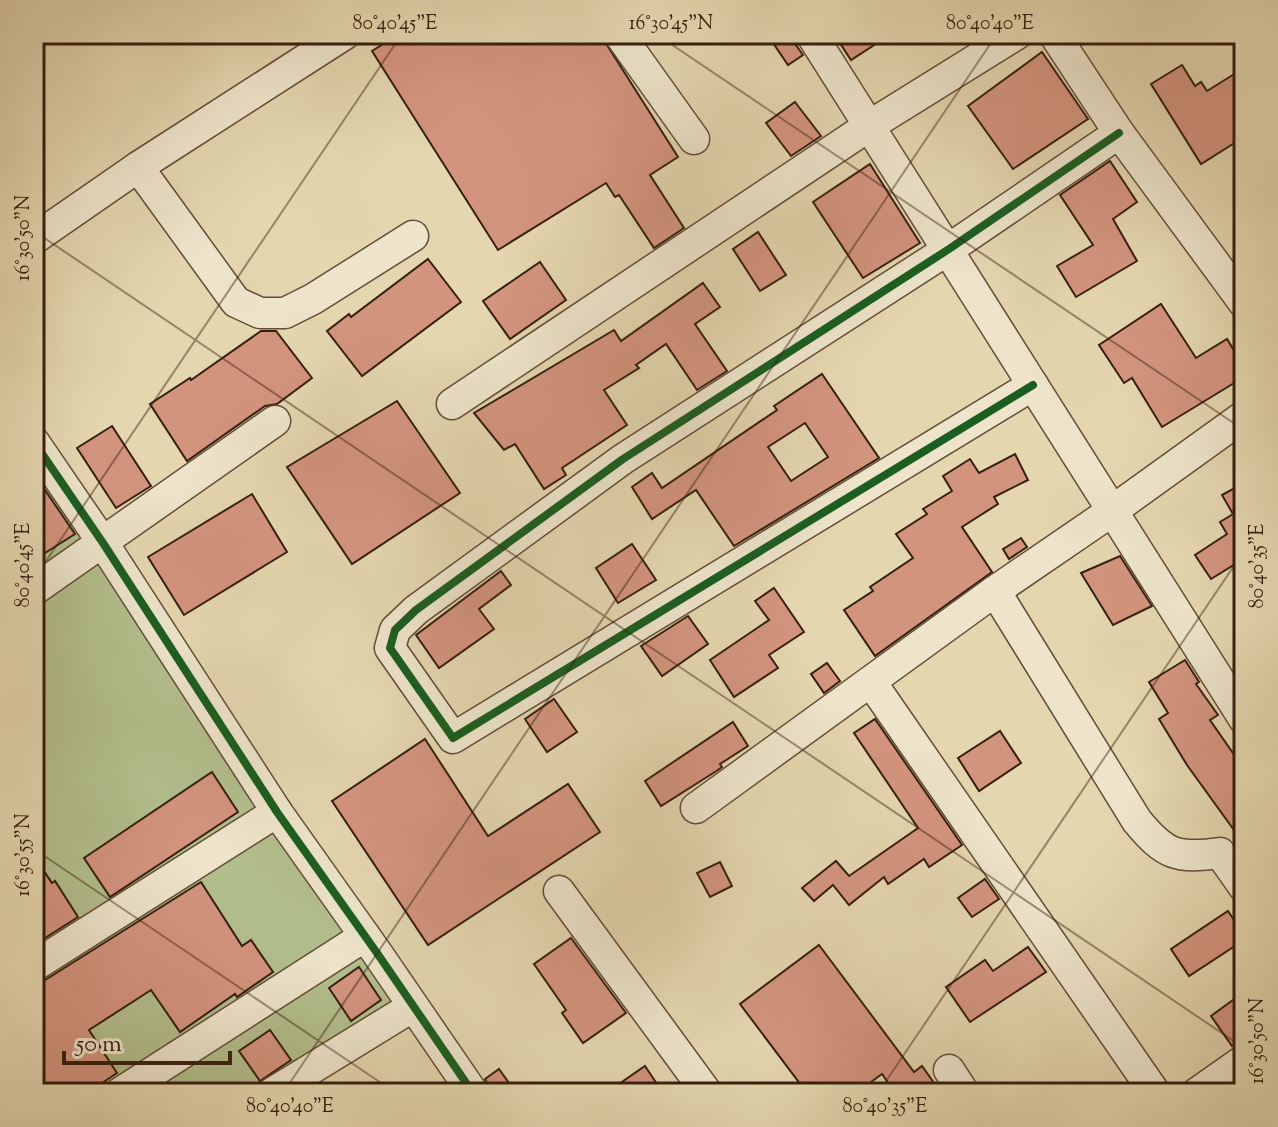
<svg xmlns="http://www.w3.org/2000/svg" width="1278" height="1127" font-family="'Sorts Mill Goudy',serif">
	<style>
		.green { fill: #b2be8c; stroke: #746e4d; stroke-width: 2 }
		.building { fill: #d3947e; stroke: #371f0e; stroke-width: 2; fill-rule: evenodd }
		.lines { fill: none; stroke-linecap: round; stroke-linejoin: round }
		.minor-casing { stroke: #624d36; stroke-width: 33 }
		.minor { stroke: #ede4cb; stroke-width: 30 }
		.cycleway-casing { stroke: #ede4cb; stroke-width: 13 }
		.cycleway { stroke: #1b5e20; stroke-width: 8 }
		.ticks { fill: none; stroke: #371f0e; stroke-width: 2; stroke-opacity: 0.45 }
		.neatline { fill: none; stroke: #371f0e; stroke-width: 3 }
		.ticks-label { font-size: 20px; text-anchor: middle; fill: #371f0e }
	</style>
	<rect width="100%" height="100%" fill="#e4d6af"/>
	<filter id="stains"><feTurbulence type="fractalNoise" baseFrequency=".0025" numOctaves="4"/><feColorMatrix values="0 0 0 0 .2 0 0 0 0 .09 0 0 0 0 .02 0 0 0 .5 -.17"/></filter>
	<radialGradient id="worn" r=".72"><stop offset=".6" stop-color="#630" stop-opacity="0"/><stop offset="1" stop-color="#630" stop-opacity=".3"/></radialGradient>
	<polygon class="green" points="34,469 413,1020 285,1093 34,1093"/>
	<g class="building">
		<polygon points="399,34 600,34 678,157 650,175 684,228 654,248 619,195 615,197 606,183 498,250 372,51"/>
		<polygon points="767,34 788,34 803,55 788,65"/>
		<polygon points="834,34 891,34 851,60"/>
		<polygon points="1042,52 1088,119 1013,169 968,106"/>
		<polygon points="1182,65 1195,86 1201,82 1207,91 1244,68 1244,137 1201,164 1151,84"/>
		<polygon points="795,102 821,136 791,156 766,123"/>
		<polygon points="1110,161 1137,202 1113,219 1137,261 1076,297 1057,266 1093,245 1060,195"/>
		<polygon points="870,164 920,243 863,278 813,202"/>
		<polygon points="758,232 786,275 760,291 733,249"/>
		<polygon points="428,259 461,302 362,376 327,331 349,314 351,317"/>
		<polygon points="540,262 566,300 510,339 483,301"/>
		<polygon points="703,283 720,307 695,324 727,371 697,390 666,344 636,365 639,368 604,390 627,425 562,468 566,475 544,489 515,444 504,450 474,413 614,330 621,341"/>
		<polygon points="1161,304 1196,358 1227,339 1244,367 1244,377 1162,427 1132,378 1124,383 1099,345"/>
		<polygon points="261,331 276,331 312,378 277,404 265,406 187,461 150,404 190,378 191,380"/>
		<path d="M822,374L879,458L734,546L696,490L652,519L632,487L652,473L662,488L777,410L774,406ZM805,423L828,457L791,481L768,447Z"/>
		<polygon points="397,401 460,493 352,564 287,467"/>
		<polygon points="112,426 151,486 116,508 77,448"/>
		<polygon points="1015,454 1028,480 994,497 998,504 962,527 992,572 875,656 844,610 873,591 870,587 913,558 896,534 927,514 923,509 952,491 943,476 970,459 979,473"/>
		<polygon points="34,474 75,534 34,560"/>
		<polygon points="1244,483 1244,564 1242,560 1211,579 1195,555 1227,534 1220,522 1233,514 1222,495"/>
		<polygon points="252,494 287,552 184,615 148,557"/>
		<polygon points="1021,538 1027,547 1009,559 1003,549"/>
		<polygon points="632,544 656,580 618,603 596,568"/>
		<polygon points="1120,556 1152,606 1113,625 1081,573"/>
		<polygon points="501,571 511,585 479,609 494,629 439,668 416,635"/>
		<polygon points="774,588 804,632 769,655 778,668 734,697 710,660 769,620 755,601"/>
		<polygon points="688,616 708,644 662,676 641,646"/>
		<polygon points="1185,660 1199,682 1196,684 1218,715 1210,720 1244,769 1244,844 1187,765 1159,719 1168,713 1149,682"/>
		<polygon points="827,663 840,681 824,693 811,674"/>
		<polygon points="554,699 577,732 547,752 525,719"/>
		<polygon points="875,719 962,845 929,867 924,859 888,884 884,877 849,905 833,885 814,901 802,888 836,861 849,876 918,828 854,733"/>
		<polygon points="733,722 748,746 720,764 722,767 718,770 661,806 645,781"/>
		<polygon points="1000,731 1021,763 979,791 958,758"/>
		<polygon points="425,739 488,836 568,784 600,832 428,945 332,801"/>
		<polygon points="212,772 238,812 110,897 84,858"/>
		<polygon points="34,856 52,883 55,881 78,917 34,945"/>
		<polygon points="720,862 732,886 710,897 697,873"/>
		<polygon points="985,879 999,899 972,917 958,898"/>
		<polygon points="201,882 242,946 251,940 273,972 237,997 235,994 180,1032 151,990 89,1030 117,1073 87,1093 44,1093 34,1079 34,987"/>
		<polygon points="1228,911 1244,935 1244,940 1189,976 1171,949"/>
		<polygon points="571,938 626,1013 583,1043 562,1013 566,1010 534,964"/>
		<polygon points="819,945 914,1072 922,1066 941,1093 895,1093 882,1074 856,1093 807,1093 740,1004"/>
		<polygon points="1028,947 1046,972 970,1022 946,987 985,960 993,971"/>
		<polygon points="359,967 381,1000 351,1021 329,988"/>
		<polygon points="1244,992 1244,1042 1232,1046 1211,1016"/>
		<polygon points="270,1030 291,1060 260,1081 239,1051"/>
		<polygon points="645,1066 663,1093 606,1093"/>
		<polygon points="499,1069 516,1093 493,1093 490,1090 485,1079"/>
	</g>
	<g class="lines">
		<g class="minor-casing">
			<g id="minor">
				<polyline points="619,34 694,139"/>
				<polyline points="811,34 1244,719"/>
				<polyline points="1054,34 1119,133 1244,303"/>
				<polyline points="138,167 236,302 260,313 285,313 313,299 413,236"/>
				<polyline points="34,239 138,167 345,34"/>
				<polyline points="1033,385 453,738 390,648 395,630 416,610 623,459 949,249 1119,133"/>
				<polyline points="452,404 869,126 1017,34"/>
				<polyline points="34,442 103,543 277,812 377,953 473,1093"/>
				<polyline points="34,590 275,421"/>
				<path d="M995,591L1137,821C1165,855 1177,859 1220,853L1244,887"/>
				<polyline points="871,682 1155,1093"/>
				<polyline points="696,808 995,591 1112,511 1244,416"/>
				<polyline points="559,891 707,1093"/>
				<polyline points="34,966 277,812"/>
				<polyline points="949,1070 964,1093"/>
				<polyline points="120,1093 365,936"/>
				<polyline points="272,1093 412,1007"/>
				<polyline points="1197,1093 1244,1060"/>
			</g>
		</g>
		<use href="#minor" class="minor"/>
		<g class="cycleway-casing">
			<g id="cycleway">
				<polyline points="1033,385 453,738 390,648 395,630 416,610 623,459 949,249 1119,133"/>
				<polyline points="34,442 103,543 277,812 377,953 473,1093"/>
			</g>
		</g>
		<use href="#cycleway" class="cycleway"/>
	</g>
	<path class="ticks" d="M656,34L1244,430M34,231L1244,1048M34,579L402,34M34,849L396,1093M283,1093L997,34M878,1093L1244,551"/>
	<rect width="1278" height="1127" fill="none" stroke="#e4d6af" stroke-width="88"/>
	<path d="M64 1051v12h166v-12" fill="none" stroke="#371f0e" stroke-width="4"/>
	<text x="76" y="1051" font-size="24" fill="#371f0e" stroke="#ede4cb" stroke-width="6" paint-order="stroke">50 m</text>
	<rect x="44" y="44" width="1190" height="1039" class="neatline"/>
	<g class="ticks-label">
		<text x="395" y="29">80°40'45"E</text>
		<text x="671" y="29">16°30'45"N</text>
		<text x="990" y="29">80°40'40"E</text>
		<text transform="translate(22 238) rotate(-90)" y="7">16°30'50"N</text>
		<text transform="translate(22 565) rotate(-90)" y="7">80°40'45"E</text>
		<text transform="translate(1256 566) rotate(-90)" y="7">80°40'35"E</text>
		<text transform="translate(22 855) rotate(-90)" y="7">16°30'55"N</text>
		<text transform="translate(1256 1041) rotate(-90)" y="7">16°30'50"N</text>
		<text x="290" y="1112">80°40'40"E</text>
		<text x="885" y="1112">80°40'35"E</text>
	</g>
	<rect width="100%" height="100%" filter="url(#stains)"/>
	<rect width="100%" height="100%" fill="url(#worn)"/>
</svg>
